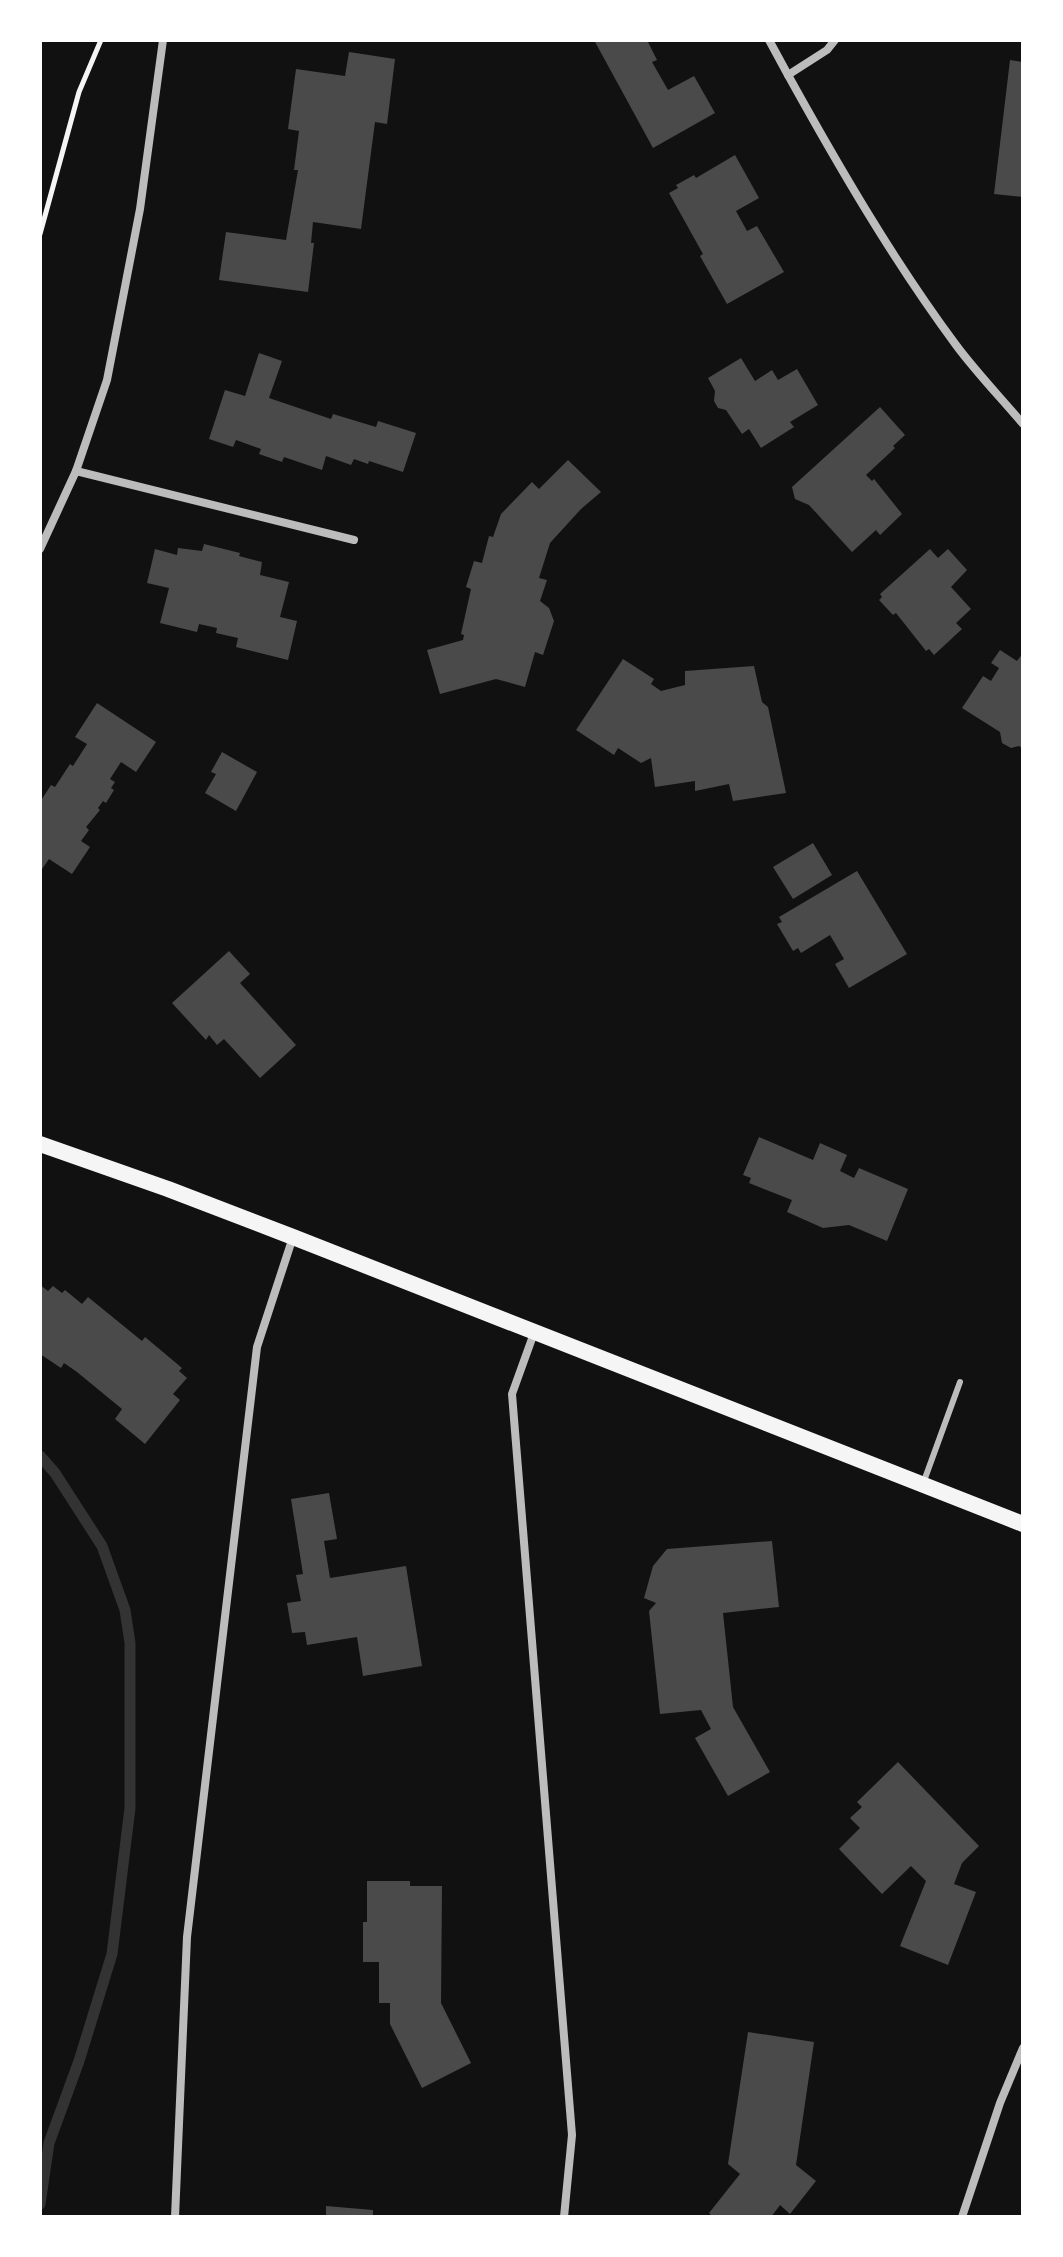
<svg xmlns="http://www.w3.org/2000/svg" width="1063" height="2257" font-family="Jost,sans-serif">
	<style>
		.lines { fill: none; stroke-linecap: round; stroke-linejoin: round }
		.stream { stroke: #333; stroke-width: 11 }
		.building { fill: #4a4a4a }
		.path { stroke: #f5f5f5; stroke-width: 5 }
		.service { stroke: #bcbcbc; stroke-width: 6 }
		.minor { stroke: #bcbcbc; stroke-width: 8 }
		.secondary { stroke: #f5f5f5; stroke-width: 16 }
	</style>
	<rect width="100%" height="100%" fill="#111"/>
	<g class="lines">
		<polyline class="stream" points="40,1456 55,1473 102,1546 125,1610 130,1643 130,1808 112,1954 79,2061 49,2143 40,2204"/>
	</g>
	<g class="building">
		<polygon points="594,40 647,40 657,60 652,62 668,90 694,76 715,113 653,148"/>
		<polygon points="349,52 395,59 387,124 375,122 361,229 313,222 311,243 314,243 308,292 219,280 226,232 286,240 298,170 294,170 299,131 288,129 296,69 345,76"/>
		<polygon points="1010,60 1023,62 1023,197 994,194"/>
		<polygon points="735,155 759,198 736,211 747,231 757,226 784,272 727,304 700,256 703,254 669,193 678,188 676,185 694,175 696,178"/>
		<polygon points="259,353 282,361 269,398 331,419 333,414 376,427 378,421 416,433 403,472 369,461 368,464 354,459 351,465 326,456 322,470 284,457 282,462 259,454 261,449 236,440 233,447 209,439 225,390 245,396"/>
		<polygon points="741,358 755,381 772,370 778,380 797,369 818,405 790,422 794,427 761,448 749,429 742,434 726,410 718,408 714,401 715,391 708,378"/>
		<polygon points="880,407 905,435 893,446 895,448 866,475 872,481 874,479 902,514 880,535 876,530 852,552 809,505 795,499 792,487"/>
		<polygon points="568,460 601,492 581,509 550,543 539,578 547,580 540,601 549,608 554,621 543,655 535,652 525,687 496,679 440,694 427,650 463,640 464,635 461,634 471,589 466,587 474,561 482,563 489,536 493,537 501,514 532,482 539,489"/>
		<polygon points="204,544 240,553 239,556 262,562 260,575 289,582 280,617 297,621 288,660 236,647 238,638 216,633 217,628 199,624 197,632 160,623 169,588 147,583 155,549 177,555 178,548 202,551"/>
		<polygon points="930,549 938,558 948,549 967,570 951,587 971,609 956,623 962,629 934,655 929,649 926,651 896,613 893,615 879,600 882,597 880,594"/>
		<polygon points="1000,650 1017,661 1023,653 1023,749 1019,746 1011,748 1002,743 1000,732 962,708 983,676 991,681 999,668 991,663"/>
		<polygon points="623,659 654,679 651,684 661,691 685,685 685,671 754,666 762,702 768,707 786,793 733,801 729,784 695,791 695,781 655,787 651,758 641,763 618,748 614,755 576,730"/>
		<polygon points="97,703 156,742 136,772 121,762 110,779 115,782 111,788 114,790 106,803 103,801 98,808 100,810 86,827 89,830 81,841 90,847 72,874 49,859 42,869 40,802 51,785 55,787 70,764 73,766 87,744 75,737"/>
		<polygon points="222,752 257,772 236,811 205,793 216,774 211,772"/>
		<polygon points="813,843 832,875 793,899 773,867"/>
		<polygon points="857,871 907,954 849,988 835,964 844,959 830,935 801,953 798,948 793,951 777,924 782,922 779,917"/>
		<polygon points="229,951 250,974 240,983 296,1045 260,1078 224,1039 217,1045 209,1035 206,1040 172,1003"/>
		<polygon points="759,1137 813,1160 820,1143 847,1155 840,1171 854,1178 859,1168 908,1189 887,1241 849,1225 823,1228 787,1212 792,1200 749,1183 751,1178 743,1175"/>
		<polygon points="40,1285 48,1291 53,1286 62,1293 65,1290 82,1304 88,1297 142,1341 145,1337 182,1368 179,1371 187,1378 173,1394 180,1400 145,1444 115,1419 122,1409 77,1372 64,1363 61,1368 40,1354"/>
		<polygon points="329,1493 337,1539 324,1541 330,1578 406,1566 422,1666 363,1676 357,1637 307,1645 305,1632 292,1633 287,1603 301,1601 296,1575 303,1574 291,1499"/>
		<polygon points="772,1541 779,1607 723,1613 733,1707 770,1772 728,1796 695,1738 711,1729 701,1710 660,1714 649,1611 656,1603 644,1598 653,1566 667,1549"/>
		<polygon points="898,1762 979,1846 962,1863 954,1884 976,1892 948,1965 900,1946 926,1881 911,1866 882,1894 839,1849 860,1828 850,1818 862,1807 857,1802"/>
		<polygon points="367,1881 410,1881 410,1886 442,1886 441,2003 471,2063 422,2088 390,2024 390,2003 379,2003 379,1962 363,1962 363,1922 367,1922"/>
		<polygon points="748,2032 814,2042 796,2165 816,2181 790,2214 780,2205 771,2217 713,2217 709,2213 740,2174 728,2164"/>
		<polygon points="326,2206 373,2210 373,2217 326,2217"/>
	</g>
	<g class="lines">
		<polyline class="path" points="40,234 79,92 101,40"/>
		<polyline class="service" points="924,1481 960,1382"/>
		<g class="minor">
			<polyline points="769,40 788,75"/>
			<path d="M835,40L827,50L788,75C839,167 893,260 956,345C976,372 1001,398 1023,424"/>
			<polyline points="76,471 354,540"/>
			<polyline points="40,549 76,471 107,380 140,209 163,40"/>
			<polyline points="534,1333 512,1394 572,2135 564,2217"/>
			<polyline points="175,2217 187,1937 257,1347 293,1237"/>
			<polyline points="962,2217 1000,2103 1023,2048"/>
		</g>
		<polyline class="secondary" points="40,1144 168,1189 293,1237 1023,1524"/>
	</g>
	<rect width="1063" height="2257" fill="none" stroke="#ffffff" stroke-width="84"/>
</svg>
